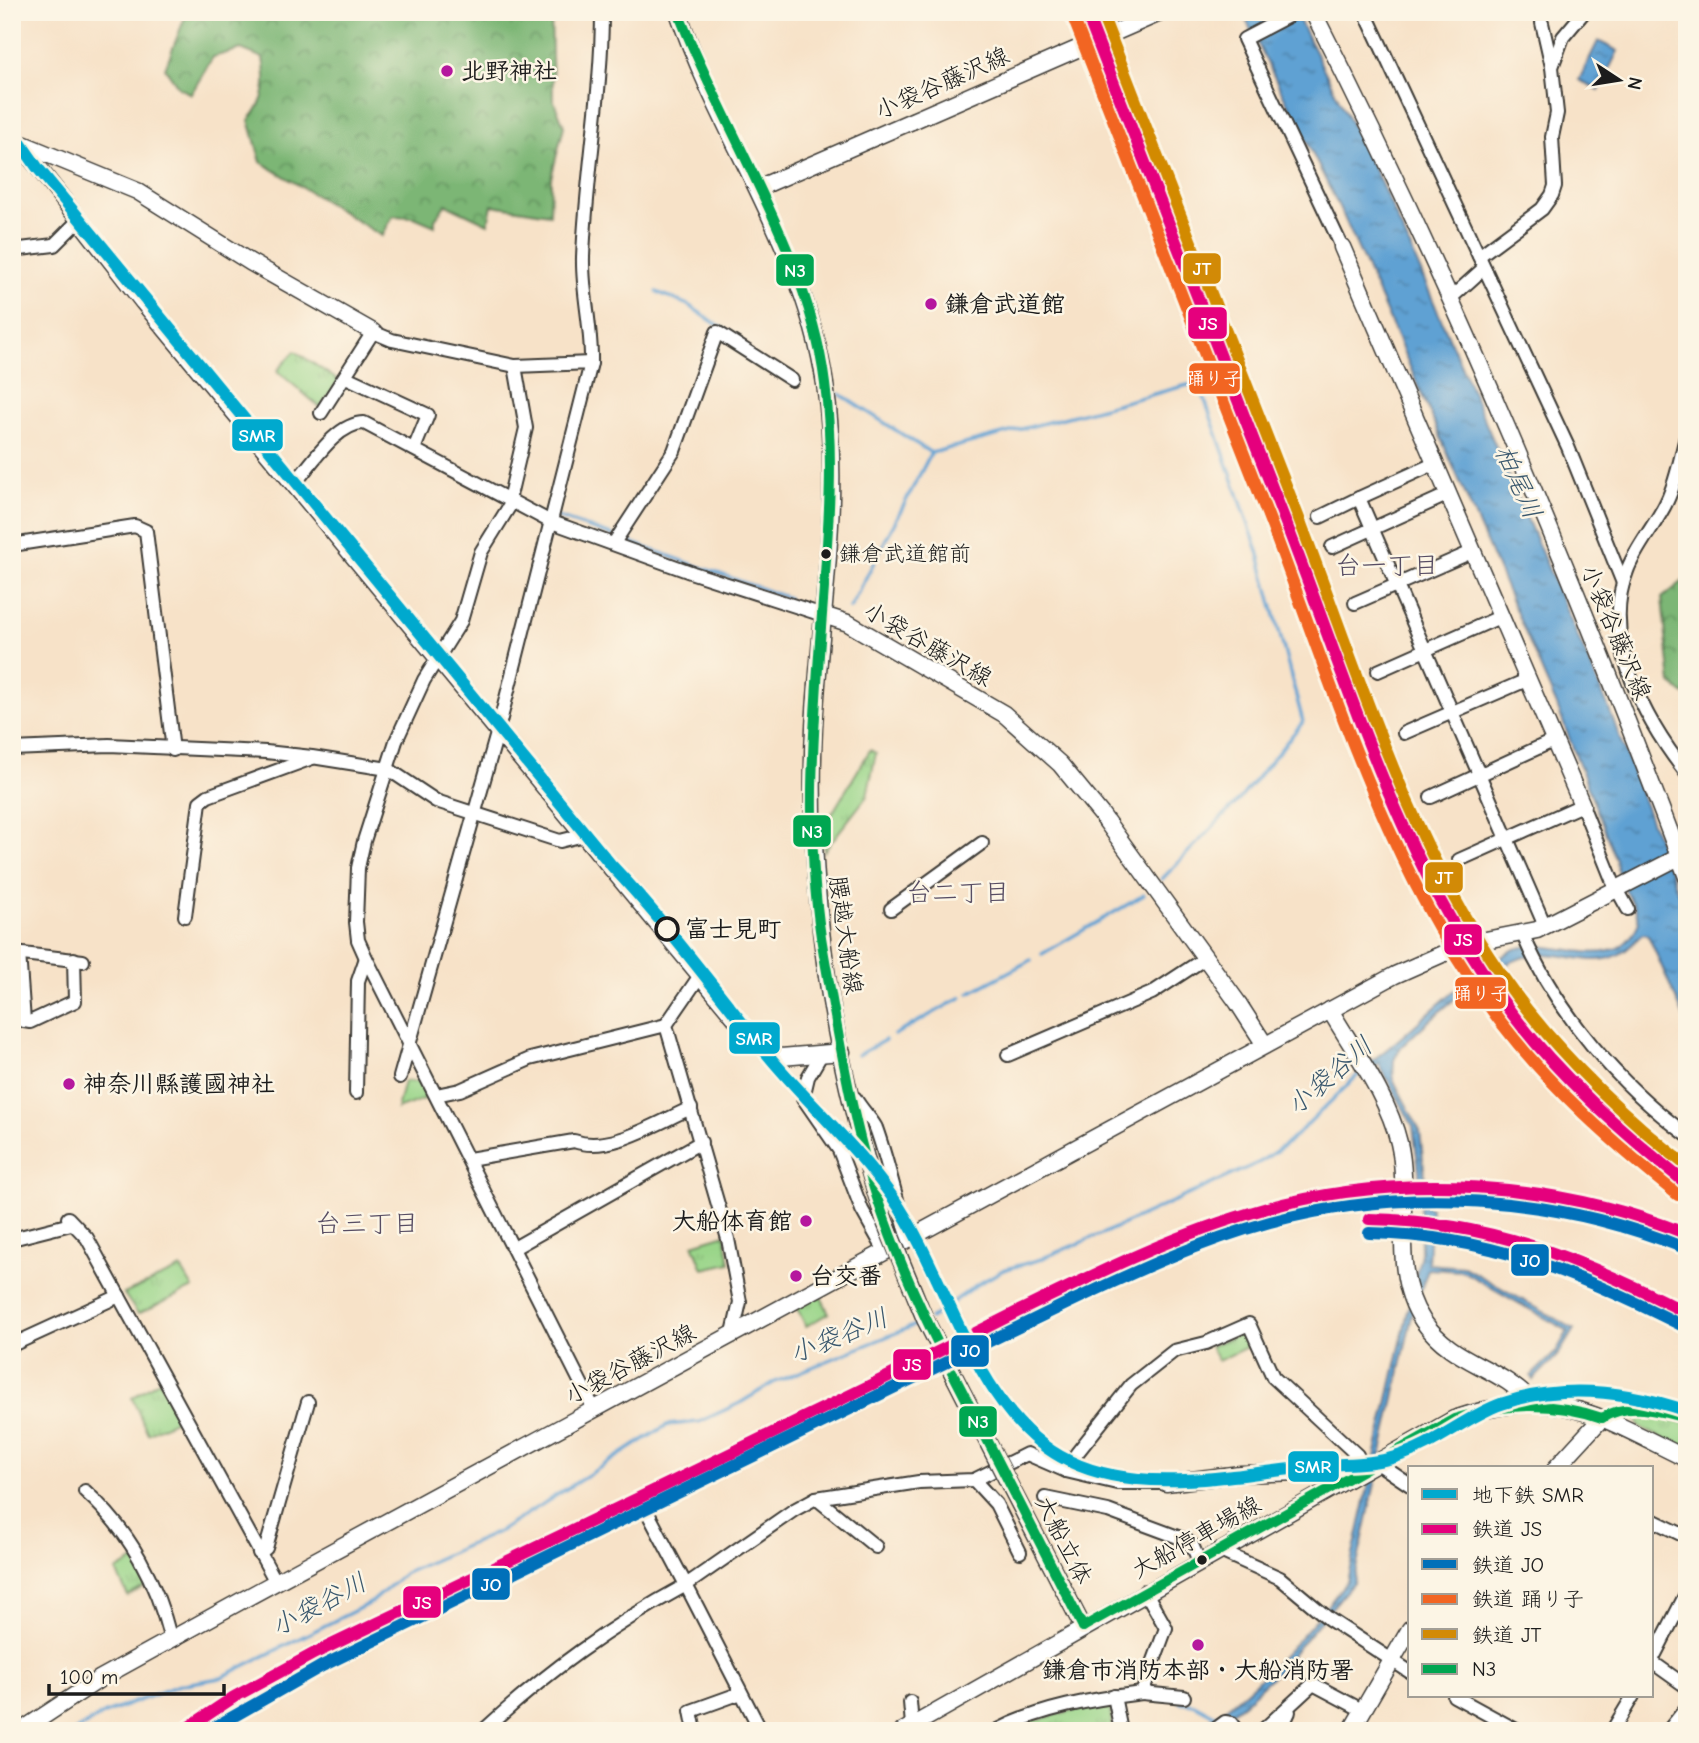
<svg xmlns="http://www.w3.org/2000/svg" width="1699" height="1743" font-family="'Comic Neue','Klee One',sans-serif">
	<style>
		.grass { fill: url(#grass-tufts); stroke: #5b7852; stroke-width: 2 }
		.forest { fill: url(#forest-crowns); stroke: #4c6948; stroke-width: 2 }
		.water { fill: url(#water-ripples); stroke: #3e5e78; stroke-width: 2 }
		.lines { fill: none; stroke-linecap: round; stroke-linejoin: round }
		.stream { stroke: #5fa1d3; stroke-width: 3.5 }
		.street-casing { stroke: #3d3a36; stroke-width: 16 }
		.secondary-casing { stroke: #3d3a36; stroke-width: 19 }
		.street { stroke: #fff; stroke-width: 12 }
		.secondary { stroke: #fff; stroke-width: 16 }
		.rail-casing { stroke: #1c1c1c; stroke-width: 6 }
		.rail { stroke: #fcf5e5; stroke-width: 3.5; stroke-dasharray: 10; stroke-linecap: butt }
		.secondary-bridge-casing { stroke: #3d3a36; stroke-width: 19; stroke-linecap: butt }
		.secondary-bridge { stroke: #fff; stroke-width: 16 }
		.bus-1-casing { stroke: #fcf5e5; stroke-width: 16 }
		.bus-1 { stroke: #00a651; stroke-width: 10 }
		.rail-1-casing { stroke: #fcf5e5; stroke-width: 18 }
		.rail-2-casing { stroke: #fcf5e5; stroke-width: 18 }
		.rail-3-casing { stroke: #fcf5e5; stroke-width: 18 }
		.rail-4-casing { stroke: #fcf5e5; stroke-width: 18 }
		.rail-1 { stroke: #e5007d; stroke-width: 12 }
		.rail-2 { stroke: #0070b9; stroke-width: 12 }
		.rail-3 { stroke: #f26522; stroke-width: 12 }
		.rail-4 { stroke: #d28a06; stroke-width: 12 }
		.metro-1-casing { stroke: #fcf5e5; stroke-width: 18 }
		.metro-1 { stroke: #00a9ce; stroke-width: 12 }
		.poi-dot { fill: #b5179e; stroke: #fcf5e5; stroke-width: 2.5 }
		.bus-dot { fill: #1c1c1c; stroke: #fcf5e5; stroke-width: 2.5 }
		.stop-dot { fill: #fcf5e5; stroke: #1c1c1c; stroke-width: 3.5 }
		.labels { text-anchor: middle; dominant-baseline: central; stroke-width: 5; stroke-linejoin: round; paint-order: stroke }
		.bus-label { font-size: 22px; fill: #1c1c1c; stroke: #fcf5e5; text-anchor: start }
		.poi-label { font-size: 24px; font-weight: bold; fill: #1c1c1c; stroke: #fcf5e5; text-anchor: start }
		.street-label { font-size: 24px; fill: #1c1c1c; stroke: #fcf5e5 }
		.stop-label { font-size: 24px; font-weight: bold; fill: #1c1c1c; stroke: #fcf5e5; text-anchor: start }
		.water-label { font-size: 26px; font-style: italic; fill: #3a586e; stroke: #fcf5e5 }
		.neighbourhood-label { font-size: 26px; fill: #584e64; stroke: #fcf5e5 }
		.line-badge { stroke: #fcf5e5; stroke-width: 2.5 }
		.badge-label { font-size: 19px; text-anchor: middle; font-weight: bold; fill: #fff }
	</style>
	<defs>
		<pattern id="grass-tufts" width="24" height="20" patternUnits="userSpaceOnUse" patternTransform="scale(1.75)"><rect width="24" height="20" fill="#9ad589"/><path d="M3 7l-1-3M5 7V3M7 7l1-3M15 17l-1-3M17 17v-4M19 17l1-3" fill="none" stroke="#84b676"/></pattern>
		<pattern id="forest-crowns" width="20" height="18" patternUnits="userSpaceOnUse" patternTransform="scale(1.75)"><rect width="20" height="18" fill="#7bb675"/><path d="M2 6a3 3 0 1 1 6 0M12 15a3 3 0 1 1 6 0" fill="none" stroke="#64935f"/></pattern>
		<pattern id="water-ripples" width="26" height="14" patternUnits="userSpaceOnUse" patternTransform="scale(1.75)"><rect width="26" height="14" fill="#5fa1d3"/><path d="M2 4q2-2 4 0t4 0M15 11q2-2 4 0t4 0" fill="none" stroke="#4e82aa"/></pattern>
	</defs>
	<rect width="100%" height="100%" fill="#fcf5e5"/>
	<filter id="ink" filterUnits="userSpaceOnUse"><feTurbulence type="fractalNoise" baseFrequency=".0143" numOctaves="2"/><feDisplacementMap in="SourceGraphic" scale="14" xChannelSelector="R" yChannelSelector="G"/><feConvolveMatrix kernelMatrix="1 2 1 2 8 2 1 2 1" color-interpolation-filters="sRGB"/></filter>
	<filter id="wash" filterUnits="userSpaceOnUse"><feTurbulence type="fractalNoise" baseFrequency=".00686" numOctaves="4" result="noise"/><feDisplacementMap in="SourceGraphic" scale="28" xChannelSelector="R" yChannelSelector="G"/><feGaussianBlur stdDeviation="1.57" result="paint"/><feColorMatrix in="noise" values="0 0 0 0 0 0 0 0 0 0 0 0 0 0 0 0 0 1.4 0 .05"/><feComposite in="paint" operator="in"/></filter>
	<g filter="url(#wash)">
		<rect width="100%" height="100%" fill="#f7e2c8"/>
		<g class="grass">
			<polygon points="295,351 339,381 320,407 277,371"/>
			<polygon points="870,750 876,753 867,796 824,851 824,827"/>
			<polygon points="404,1081 419,1082 427,1098 397,1109"/>
			<polygon points="725,1234 730,1263 703,1269 693,1244"/>
			<polygon points="181,1268 193,1288 138,1314 124,1294"/>
			<polygon points="819,1293 829,1313 806,1326 795,1305"/>
			<polygon points="1247,1331 1253,1344 1218,1361 1210,1346"/>
			<polygon points="160,1380 180,1418 148,1434 132,1398"/>
			<polygon points="1643,1415 1687,1423 1687,1450 1639,1427 1637,1419"/>
			<polygon points="135,1560 148,1585 128,1596 116,1571"/>
			<polygon points="1109,1701 1113,1731 1004,1731 1016,1725"/>
		</g>
		<g class="forest">
			<path d="M187,12H551L553,99L564,126L551,178L550,214L492,205L488,224L446,204L435,219V226L414,217L393,216L382,236L261,162L249,120C267,100 267,83 263,58L241,49L213,57L191,94L179,88L165,68Z"/>
			<polygon points="1687,578 1687,696 1671,684 1662,598"/>
		</g>
		<g class="water">
			<path d="M1242,12H1295L1379,179L1410,247L1609,709L1687,917V1024L1648,935L1643,934C1636,939 1631,947 1623,952C1597,970 1567,952 1539,954C1495,958 1432,1017 1401,1047L1394,1060L1393,1079L1420,1131L1428,1207H1431L1428,1264L1464,1267L1574,1329L1559,1354L1533,1380L1531,1376L1556,1352L1568,1331L1462,1271L1428,1269L1412,1316L1353,1583L1277,1672L1244,1703L1207,1731H1195C1254,1691 1304,1637 1347,1581L1421,1253L1419,1171L1413,1126L1379,1064L1361,1076L1357,1071C1407,1039 1444,992 1496,961C1501,958 1508,952 1513,950C1554,933 1616,981 1639,922C1635,900 1617,884 1616,860L1555,701L1381,300L1344,217Z"/>
			<polygon points="1598,41 1618,51 1599,90 1579,80"/>
		</g>
		<g class="lines">
			<g class="stream">
				<polyline points="657,292 688,305 739,339"/>
				<polyline points="840,394 931,453 1188,385 1200,386 1258,551 1303,722 1238,801 1162,879"/>
				<polyline points="339,426 361,418"/>
				<polyline points="554,516 614,536"/>
				<polyline points="621,539 788,598"/>
				<polyline points="850,608 931,453"/>
				<polyline points="1042,954 1144,895"/>
				<polyline points="969,993 1031,960"/>
				<polyline points="894,1035 962,997"/>
				<polyline points="858,1055 885,1040"/>
				<polyline points="930,1319 975,1286 1003,1270 1038,1260 1104,1233 1260,1162 1289,1142 1361,1072"/>
				<polyline points="1180,1702 1194,1704 1218,1717"/>
				<polyline points="75,1731 104,1714 179,1685 220,1678 372,1602 405,1573 500,1531 667,1425 699,1422 740,1403 773,1383 923,1322"/>
			</g>
		</g>
	</g>
	<g filter="url(#ink)">
		<g class="lines">
			<g class="street-casing">
				<g id="street">
					<polyline points="1296,12 1244,39 1342,247"/>
					<polyline points="1365,12 1568,447 1623,583"/>
					<polyline points="1542,23 1552,67"/>
					<polyline points="12,250 54,245 79,220"/>
					<polyline points="1479,256 1542,209 1552,195 1555,186 1552,137 1557,113 1552,67 1563,37 1584,12"/>
					<polyline points="1452,297 1483,269"/>
					<path d="M591,363C592,327 582,293 583,257C586,175 602,94 602,12"/>
					<polyline points="346,377 428,415 414,449"/>
					<polyline points="321,413 373,332 392,340 515,366 591,363 498,730 400,1077"/>
					<path d="M1687,433C1681,455 1677,480 1667,501C1656,525 1636,546 1627,571C1600,639 1645,721 1687,774"/>
					<polyline points="1436,463 1359,498 1545,926"/>
					<path d="M294,484C311,465 336,423 364,423L549,521L693,573L823,615"/>
					<polyline points="509,500 526,428 515,366"/>
					<polyline points="512,502 481,552 461,621 424,680 396,741 364,841 358,868 356,922 358,940 366,958 594,1409"/>
					<polyline points="1320,517 1359,498"/>
					<polyline points="614,543 674,451 717,332 792,380"/>
					<polyline points="12,545 135,526 146,531 173,750"/>
					<polyline points="1332,547 1449,494"/>
					<polyline points="1355,603 1474,551"/>
					<polyline points="1378,671 1502,616"/>
					<polyline points="1404,733 1529,679"/>
					<polyline points="12,749 109,745 266,752 312,757 388,769 436,801 560,841 584,835"/>
					<polyline points="1431,797 1555,740"/>
					<polyline points="1459,860 1582,805 1613,882 1628,909"/>
					<polyline points="891,909 982,843"/>
					<polyline points="185,916 200,802 208,796 312,758"/>
					<path d="M1523,935C1556,1012 1619,1085 1687,1135"/>
					<polyline points="14,953 83,961"/>
					<polyline points="19,953 24,1021 30,1022 75,1001 74,959"/>
					<polyline points="701,974 666,1025 728,1239 740,1302 733,1333"/>
					<polyline points="821,1055 808,1077 803,1098 839,1150 862,1210 885,1251"/>
					<polyline points="1008,1055 1152,993 1204,959"/>
					<polyline points="356,1093 358,981 366,958"/>
					<polyline points="436,1095 460,1090 530,1059 666,1025"/>
					<path d="M855,1098C860,1108 874,1122 876,1128C889,1164 896,1202 909,1238"/>
					<path d="M469,1159L574,1141C610,1154 658,1122 691,1108"/>
					<polyline points="68,1218 87,1238 276,1582"/>
					<polyline points="12,1239 71,1224"/>
					<polyline points="514,1248 701,1142"/>
					<polyline points="12,1345 119,1296"/>
					<polyline points="1376,1462 1410,1485"/>
					<polyline points="1066,1471 1077,1453 1131,1385 1174,1351 1206,1343 1249,1324 1273,1377 1357,1455 1364,1469"/>
					<polyline points="974,1480 996,1504 1020,1552"/>
					<path d="M85,1491C131,1532 156,1581 171,1640"/>
					<polyline points="816,1498 876,1547"/>
					<polyline points="1045,1498 1108,1511 1186,1540 1192,1545 1199,1561"/>
					<polyline points="650,1517 686,1585 794,1510 816,1498 919,1482 974,1480 1027,1454 1066,1471 1117,1483 1166,1483"/>
					<polyline points="1652,1520 1687,1537"/>
					<polyline points="1218,1550 1280,1578 1329,1619 1410,1672"/>
					<polyline points="259,1553 266,1548 308,1402"/>
					<polyline points="1652,1660 1687,1592"/>
					<polyline points="1652,1662 1687,1687"/>
					<polyline points="1142,1693 1184,1697"/>
					<polyline points="1114,1696 1121,1731"/>
					<polyline points="1454,1696 1518,1731"/>
					<polyline points="910,1702 912,1725"/>
					<polyline points="223,1731 231,1726 236,1731"/>
					<path d="M483,1731C548,1671 609,1627 686,1585L761,1731"/>
					<polyline points="695,1731 691,1711 741,1693"/>
					<path d="M996,1731C1040,1708 1093,1699 1142,1693L1166,1628L1145,1591"/>
					<polyline points="1213,1731 1225,1722 1232,1723 1238,1731"/>
					<polyline points="1262,1731 1313,1684 1362,1710"/>
					<polyline points="1280,1731 1289,1712"/>
					<polyline points="1612,1731 1633,1696"/>
					<polyline points="1668,1731 1687,1707"/>
				</g>
			</g>
			<g class="secondary-casing">
				<g id="secondary">
					<path d="M678,12C721,139 805,249 825,384C842,498 820,613 814,728C806,895 834,1063 885,1222"/>
					<path d="M1313,12C1456,292 1576,583 1687,877"/>
					<polyline points="12,134 143,302 756,1043 773,1055 781,1057 842,1052"/>
					<polyline points="18,142 137,191 250,262 373,332"/>
					<polyline points="758,188 912,121"/>
					<polyline points="1342,247 1582,805"/>
					<polyline points="823,615 848,623 1004,714 1060,764 1101,814 1238,1003 1265,1045"/>
					<path d="M1330,1010C1354,1051 1388,1096 1399,1143C1412,1199 1388,1270 1423,1321C1454,1365 1499,1365 1532,1403"/>
					<polyline points="1556,1468 1602,1418"/>
					<polyline points="1004,1474 1083,1627"/>
					<polyline points="1166,1483 1241,1474 1332,1471 1345,1480"/>
					<polyline points="21,1731 101,1678 239,1602 1395,975 1465,944 1537,930 1679,857"/>
					<path d="M903,1731L1454,1419C1558,1384 1596,1415 1687,1459"/>
					<polyline points="1351,1731 1410,1629"/>
				</g>
			</g>
			<use href="#street" class="street"/>
			<use href="#secondary" class="secondary"/>
			<g class="rail-casing">
				<g id="rail">
					<path d="M1102,12L1397,768C1470,928 1538,1060 1687,1163"/>
					<polyline points="612,866 646,912"/>
					<polyline points="691,967 727,1005"/>
				</g>
			</g>
			<use href="#rail" class="rail"/>
			<g class="secondary-bridge-casing">
				<g id="secondary-bridge">
					<polyline points="912,121 1162,12"/>
					<polyline points="885,1222 925,1319 1004,1474"/>
				</g>
			</g>
			<use href="#secondary-bridge" class="secondary-bridge"/>
			<g class="bus-1-casing">
				<g id="bus-1">
					<path d="M678,12C724,131 810,257 825,384C834,453 829,520 824,588C815,710 802,834 824,955C840,1043 854,1136 885,1221C909,1288 941,1351 974,1414C1010,1485 1047,1556 1083,1627"/>
					<path d="M1602,1418C1629,1401 1658,1411 1687,1418"/>
					<path d="M1083,1627L1454,1419C1505,1403 1551,1401 1602,1418"/>
				</g>
			</g>
			<use href="#bus-1" class="bus-1"/>
			<g class="rail-1-casing">
				<g id="rail-1">
					<path d="M1086,12C1152,181 1218,350 1284,518C1349,685 1401,866 1510,1011C1560,1077 1622,1132 1687,1184"/>
					<path d="M1369,1219C1489,1221 1582,1259 1687,1313"/>
					<path d="M183,1731L234,1697L315,1653C476,1576 637,1500 797,1421C871,1385 944,1349 1017,1312C1097,1273 1178,1233 1264,1209C1401,1171 1555,1181 1687,1234"/>
				</g>
			</g>
			<g class="rail-2-casing">
				<g id="rail-2">
					<path d="M1369,1233C1486,1235 1578,1273 1681,1325"/>
					<path d="M208,1731L322,1666L1068,1303C1134,1272 1200,1241 1270,1222C1405,1186 1553,1195 1682,1247"/>
				</g>
			</g>
			<g class="rail-3-casing">
				<path id="rail-3" d="M1073,17C1139,187 1206,356 1272,526C1336,694 1390,877 1500,1021C1551,1088 1613,1143 1678,1195"/>
			</g>
			<g class="rail-4-casing">
				<path id="rail-4" d="M1101,12C1167,180 1233,348 1298,516C1357,669 1406,835 1500,973C1551,1047 1616,1110 1687,1166"/>
			</g>
			<use href="#rail-1" class="rail-1"/>
			<use href="#rail-2" class="rail-2"/>
			<use href="#rail-3" class="rail-3"/>
			<use href="#rail-4" class="rail-4"/>
			<g class="metro-1-casing">
				<path id="metro-1" d="M12,131L37,167L612,866C670,927 719,996 773,1061C812,1107 858,1148 893,1198C950,1279 975,1416 1069,1461C1143,1497 1240,1473 1318,1466C1343,1463 1371,1465 1395,1457C1436,1445 1465,1417 1501,1404C1562,1383 1627,1391 1687,1411"/>
			</g>
			<use href="#metro-1" class="metro-1"/>
		</g>
	</g>
	<g class="poi-dot">
		<circle cx="447" cy="71" r="7"/>
		<circle cx="931" cy="304" r="7"/>
		<circle cx="69" cy="1084" r="7"/>
		<circle cx="806" cy="1221" r="7"/>
		<circle cx="796" cy="1276" r="7"/>
		<circle cx="1198" cy="1645" r="7"/>
	</g>
	<g class="bus-dot">
		<circle cx="826" cy="554" r="6"/>
		<circle cx="1202" cy="1560" r="6"/>
	</g>
	<circle class="stop-dot" cx="667" cy="929" r="11"/>
	<g class="labels">
		<g class="bus-label">
			<text x="839" y="554">鎌倉武道館前</text>
		</g>
		<g class="poi-label">
			<text x="461" y="71">北野神社</text>
			<text x="945" y="304">鎌倉武道館</text>
			<text x="83" y="1084">神奈川縣護國神社</text>
			<text x="792" y="1221" text-anchor="end">大船体育館</text>
			<text x="810" y="1276">台交番</text>
			<text x="1198" y="1670" text-anchor="middle">鎌倉市消防本部・大船消防署</text>
		</g>
		<g class="street-label">
			<text transform="translate(942 83) rotate(-24)">小袋谷藤沢線</text>
			<text transform="translate(1616 632) rotate(67)">小袋谷藤沢線</text>
			<text transform="translate(928 644) rotate(30)">小袋谷藤沢線</text>
			<text transform="translate(846 935) rotate(82)">腰越大船線</text>
			<text transform="translate(630 1364) rotate(-28)">小袋谷藤沢線</text>
			<text transform="translate(1196 1537) rotate(-29)">大船停車場線</text>
			<text transform="translate(1064 1540) rotate(63)">大船立体</text>
		</g>
		<g class="stop-label">
			<text x="685" y="929">富士見町</text>
		</g>
		<g class="water-label">
			<text transform="translate(1518 482) rotate(66)">柏尾川</text>
			<text transform="translate(1330 1076) rotate(-41)">小袋谷川</text>
			<text transform="translate(839 1336) rotate(-22)">小袋谷川</text>
			<text transform="translate(319 1605) rotate(-28)">小袋谷川</text>
		</g>
		<g class="neighbourhood-label">
			<text x="1387" y="566">台一丁目</text>
			<text x="958" y="893">台二丁目</text>
			<text x="367" y="1224">台三丁目</text>
		</g>
	</g>
	<g class="line-badge">
		<rect x="1182" y="252" width="40" height="33" rx="7" fill="#d28a06"/>
		<rect x="775" y="253" width="40" height="34" rx="7" fill="#00a651"/>
		<rect x="1187" y="306" width="41" height="34" rx="7" fill="#e5007d"/>
		<rect x="1188" y="362" width="53" height="33" rx="7" fill="#f26522"/>
		<rect x="231" y="418" width="53" height="34" rx="7" fill="#00a9ce"/>
		<rect x="792" y="814" width="40" height="34" rx="7" fill="#00a651"/>
		<rect x="1424" y="861" width="40" height="33" rx="7" fill="#d28a06"/>
		<rect x="1443" y="923" width="40" height="33" rx="7" fill="#e5007d"/>
		<rect x="1454" y="976" width="53" height="34" rx="7" fill="#f26522"/>
		<rect x="728" y="1021" width="53" height="34" rx="7" fill="#00a9ce"/>
		<rect x="1510" y="1243" width="40" height="34" rx="7" fill="#0070b9"/>
		<rect x="950" y="1334" width="40" height="34" rx="7" fill="#0070b9"/>
		<rect x="892" y="1348" width="40" height="33" rx="7" fill="#e5007d"/>
		<rect x="958" y="1405" width="40" height="33" rx="7" fill="#00a651"/>
		<rect x="1287" y="1450" width="53" height="33" rx="7" fill="#00a9ce"/>
		<rect x="471" y="1567" width="40" height="34" rx="7" fill="#0070b9"/>
		<rect x="402" y="1585" width="40" height="34" rx="7" fill="#e5007d"/>
	</g>
	<g class="badge-label">
		<text x="1202" y="275">JT</text>
		<text x="795" y="277">N3</text>
		<text x="1208" y="330">JS</text>
		<text x="1214" y="385">踊り子</text>
		<text x="257" y="442">SMR</text>
		<text x="812" y="838">N3</text>
		<text x="1444" y="884">JT</text>
		<text x="1463" y="946">JS</text>
		<text x="1481" y="1000">踊り子</text>
		<text x="754" y="1045">SMR</text>
		<text x="1530" y="1267">JO</text>
		<text x="970" y="1357">JO</text>
		<text x="912" y="1371">JS</text>
		<text x="978" y="1428">N3</text>
		<text x="1313" y="1473">SMR</text>
		<text x="491" y="1591">JO</text>
		<text x="422" y="1609">JS</text>
	</g>
	<rect width="1699" height="1743" fill="none" stroke="#fcf5e5" stroke-width="42"/>
	<rect x="1408" y="1466" width="245" height="231" fill="#fcf5e5" stroke="#a29e95" stroke-width="2"/>
	<rect x="1422" y="1489" width="35" height="10" fill="#00a9ce" stroke="#a29e95" stroke-width="2"/>
	<text x="1472" y="1502" font-size="21" fill="#1c1c1c">地下鉄 SMR</text>
	<rect x="1422" y="1524" width="35" height="10" fill="#e5007d" stroke="#a29e95" stroke-width="2"/>
	<text x="1472" y="1536" font-size="21" fill="#1c1c1c">鉄道 JS</text>
	<rect x="1422" y="1559" width="35" height="10" fill="#0070b9" stroke="#a29e95" stroke-width="2"/>
	<text x="1472" y="1572" font-size="21" fill="#1c1c1c">鉄道 JO</text>
	<rect x="1422" y="1594" width="35" height="10" fill="#f26522" stroke="#a29e95" stroke-width="2"/>
	<text x="1472" y="1606" font-size="21" fill="#1c1c1c">鉄道 踊り子</text>
	<rect x="1422" y="1629" width="35" height="10" fill="#d28a06" stroke="#a29e95" stroke-width="2"/>
	<text x="1472" y="1642" font-size="21" fill="#1c1c1c">鉄道 JT</text>
	<rect x="1422" y="1664" width="35" height="10" fill="#00a651" stroke="#a29e95" stroke-width="2"/>
	<text x="1472" y="1676" font-size="21" fill="#1c1c1c">N3</text>
	<g transform="translate(1619 80) rotate(102)" stroke="#fcf5e5" stroke-width="5" paint-order="stroke">
	<path d="M0-5L12 26L0 18L-12 26Z" fill="#1c1c1c"/>
	<text y="-10" font-size="19" font-weight="bold" text-anchor="middle" fill="#1c1c1c">N</text>
	</g>
	<path d="M49 1684v10h175v-10" fill="none" stroke="#1c1c1c" stroke-width="3.5"/>
	<text x="60" y="1684" font-size="21" fill="#1c1c1c" stroke="#fcf5e5" stroke-width="5" paint-order="stroke">100 m</text>
</svg>
